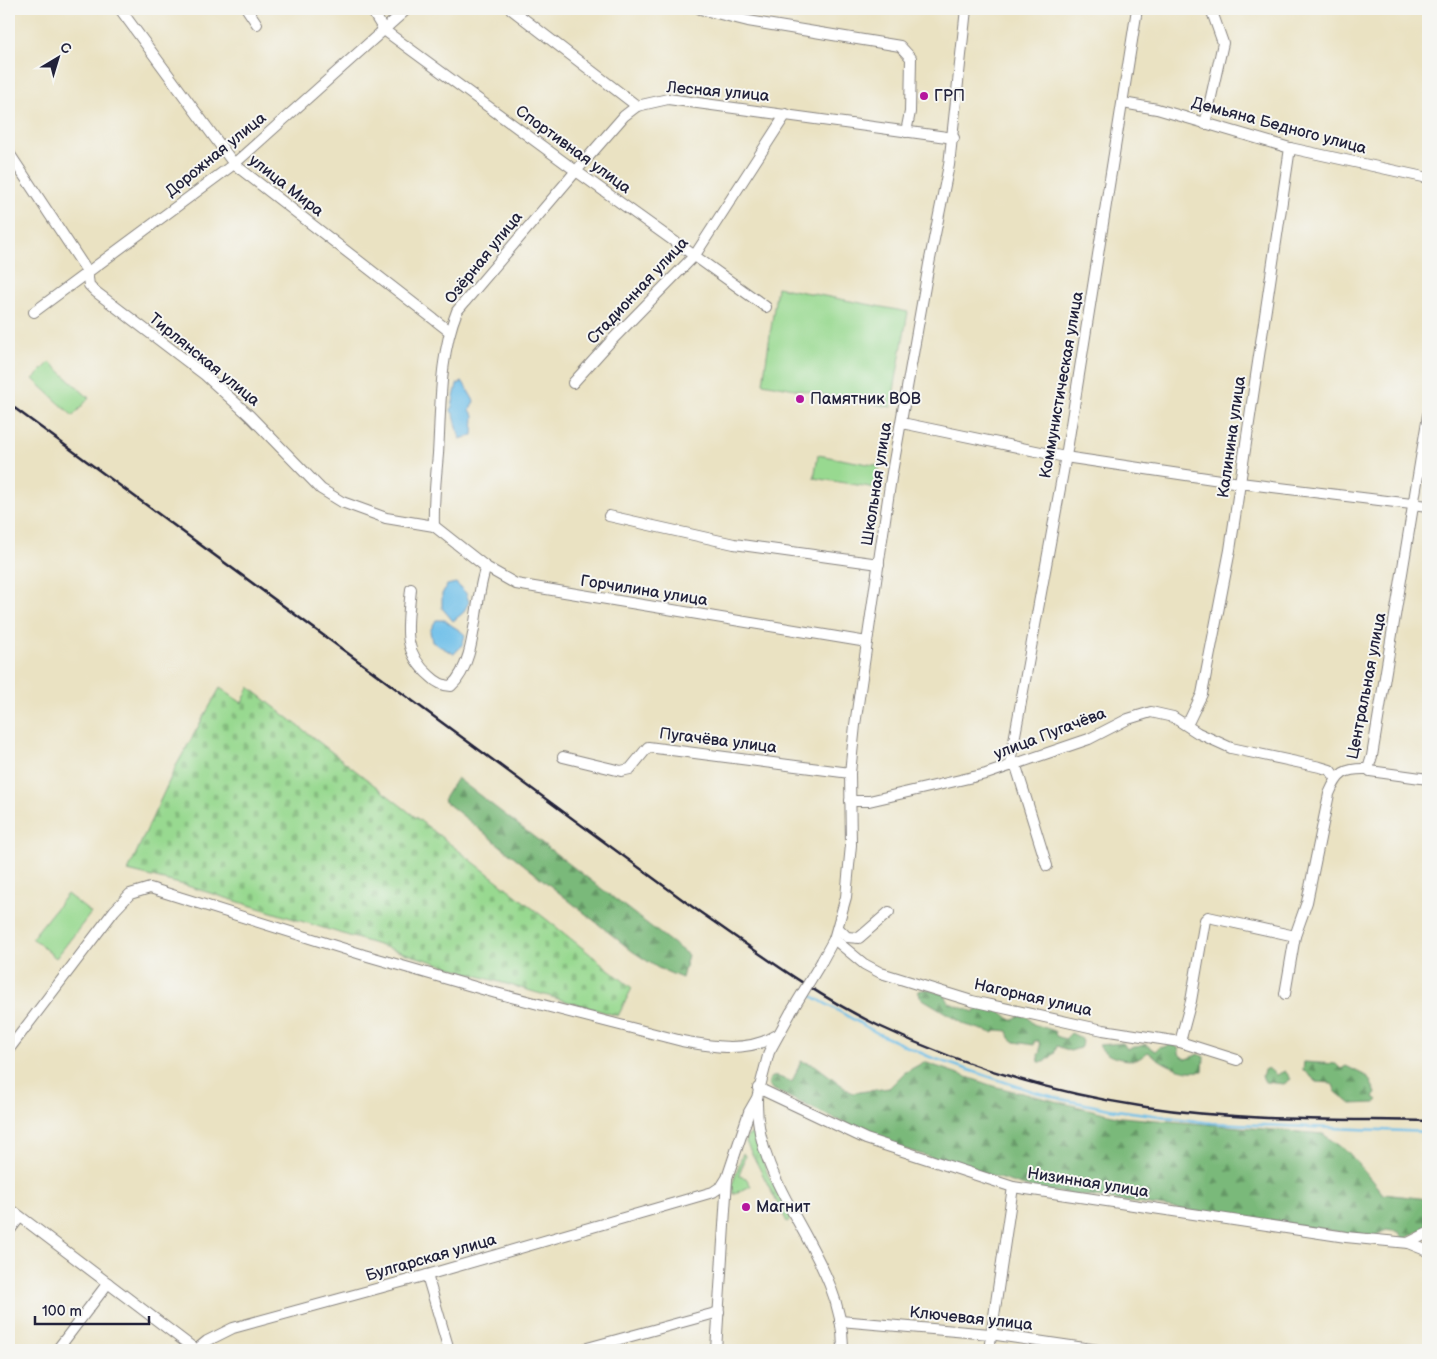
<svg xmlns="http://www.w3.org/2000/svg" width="1437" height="1359" font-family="'Balsamiq Sans',sans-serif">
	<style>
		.grass { fill: url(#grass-tufts); stroke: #5d7e66 }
		.forest { fill: url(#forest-firs); stroke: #4e6e5a }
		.cemetery { fill: url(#cemetery-stones); stroke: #5d7e66 }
		.park { fill: #98d990; stroke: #5d7e66 }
		.water { fill: #6ebfe9; stroke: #487092 }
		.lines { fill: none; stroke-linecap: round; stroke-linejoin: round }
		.stream { stroke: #6ebfe9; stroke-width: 2.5 }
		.minor-casing { stroke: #86827e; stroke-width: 12 }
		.minor { stroke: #fff; stroke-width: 10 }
		.rail { stroke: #22223b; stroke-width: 2.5 }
		.minor-bridge-casing { stroke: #86827e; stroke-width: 12; stroke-linecap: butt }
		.minor-bridge { stroke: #fff; stroke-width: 10 }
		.poi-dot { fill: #b5179e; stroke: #f6f6f2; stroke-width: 2 }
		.labels { text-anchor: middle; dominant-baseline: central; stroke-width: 4; stroke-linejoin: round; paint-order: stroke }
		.street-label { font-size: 16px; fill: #22223b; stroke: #f6f6f2 }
		.poi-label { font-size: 16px; fill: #22223b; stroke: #f6f6f2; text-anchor: start }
	</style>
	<defs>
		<pattern id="grass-tufts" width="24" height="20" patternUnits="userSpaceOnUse" patternTransform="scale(1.25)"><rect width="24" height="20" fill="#98d990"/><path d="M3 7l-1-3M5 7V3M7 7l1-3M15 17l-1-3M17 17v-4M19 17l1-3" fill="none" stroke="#83ba7d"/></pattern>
		<pattern id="forest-firs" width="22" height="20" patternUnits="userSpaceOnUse" patternTransform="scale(1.25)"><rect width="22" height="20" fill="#7ab97a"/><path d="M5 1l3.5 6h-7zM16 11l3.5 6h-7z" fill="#649665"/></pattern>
		<pattern id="cemetery-stones" width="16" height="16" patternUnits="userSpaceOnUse" patternTransform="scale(1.25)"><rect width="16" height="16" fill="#98d990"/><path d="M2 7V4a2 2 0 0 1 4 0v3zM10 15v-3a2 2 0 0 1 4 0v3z" fill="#83ba7d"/></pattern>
	</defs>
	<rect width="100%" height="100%" fill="#f6f6f2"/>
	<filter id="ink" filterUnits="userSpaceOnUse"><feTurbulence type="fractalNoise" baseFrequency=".02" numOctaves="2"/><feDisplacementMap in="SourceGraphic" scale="10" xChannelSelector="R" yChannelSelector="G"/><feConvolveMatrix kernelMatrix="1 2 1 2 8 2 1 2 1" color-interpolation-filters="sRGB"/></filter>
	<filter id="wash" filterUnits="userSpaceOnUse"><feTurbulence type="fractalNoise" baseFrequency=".0096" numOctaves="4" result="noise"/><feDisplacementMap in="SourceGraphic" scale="20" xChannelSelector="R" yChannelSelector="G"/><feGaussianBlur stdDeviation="1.12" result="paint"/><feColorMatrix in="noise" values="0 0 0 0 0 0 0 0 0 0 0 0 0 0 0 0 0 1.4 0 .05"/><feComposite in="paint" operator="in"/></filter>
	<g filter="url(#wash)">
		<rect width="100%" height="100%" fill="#eae2c2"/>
		<g class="grass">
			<polygon points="753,1133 768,1175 792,1219 787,1222 746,1142 748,1136"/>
			<polygon points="743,1153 745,1156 739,1176 746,1178 751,1186 733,1194 733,1188 731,1188"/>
		</g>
		<g class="forest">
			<polygon points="457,778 688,955 682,978 658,968 632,951 443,800"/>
			<polygon points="927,989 945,995 949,1003 974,1012 982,1006 998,1009 1011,1020 1021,1015 1028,1017 1033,1024 1055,1031 1056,1036 1065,1039 1071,1033 1081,1038 1083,1042 1080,1048 1070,1051 1057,1046 1054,1054 1045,1062 1039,1062 1038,1055 1040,1052 1039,1041 1034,1041 1034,1045 1015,1042 1010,1038 1008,1031 998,1030 993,1033 966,1025 921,998 918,991"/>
			<path d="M1123,1043L1127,1049C1133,1046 1139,1048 1145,1044L1155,1051L1160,1046L1164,1047L1173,1043L1179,1049V1054L1186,1059L1199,1054L1204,1057L1203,1071C1180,1073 1166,1065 1148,1052C1145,1054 1141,1058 1138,1059C1125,1062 1104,1057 1099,1045Z"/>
			<polygon points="801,1061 815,1065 852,1093 889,1088 904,1073 924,1062 993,1086 1121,1117 1323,1134 1349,1153 1383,1194 1428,1199 1428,1226 1403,1240 1399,1232 1386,1230 1377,1236 1341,1232 1031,1188 888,1144 772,1089 768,1085 770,1078 776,1076 792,1082"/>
			<polygon points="1304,1062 1336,1064 1341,1069 1346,1066 1368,1077 1376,1093 1374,1097 1378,1100 1375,1103 1351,1104 1336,1092 1332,1083 1317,1082 1303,1070"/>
			<polygon points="1268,1068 1276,1075 1285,1071 1291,1079 1284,1084 1265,1082 1262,1076 1264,1070"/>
		</g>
		<path class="cemetery" d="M249,687C376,788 506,885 632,988L618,1016L482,977L184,885L128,871L176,766L220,688L242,703Z"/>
		<g class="park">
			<polygon points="777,287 908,312 891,407 763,383"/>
			<polygon points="50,362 89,398 73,416 33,379"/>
			<polygon points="818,455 879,466 876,488 814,478"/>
			<polygon points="67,894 91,913 56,958 32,938"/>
		</g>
		<g class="water">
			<polygon points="463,382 474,401 470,410 474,416 473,435 460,439 454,415 451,411 457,384"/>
			<polygon points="456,583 466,593 469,602 463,613 453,621 442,608 442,594 447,585"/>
			<path d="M436,620H445C452,627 458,628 465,635L463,644L454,654L432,642L430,631Z"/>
		</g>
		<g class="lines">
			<polyline class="stream" points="812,996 879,1034 930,1057 1032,1091 1066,1100 1109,1109 1211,1123 1428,1132"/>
		</g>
	</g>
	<g filter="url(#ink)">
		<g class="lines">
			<g class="minor-casing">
				<g id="minor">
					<polyline points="120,9 234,164 449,331"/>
					<polyline points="247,9 257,24"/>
					<polyline points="371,9 384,30 576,171 766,307"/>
					<polyline points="511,9 637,106 668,99 954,138"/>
					<polyline points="700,9 748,21 900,46 911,58 910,112 906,132"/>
					<polyline points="1123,103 1157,109 1290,148 1428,178"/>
					<polyline points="1205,124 1223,43 1211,9"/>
					<polyline points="9,153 87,271 89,285 96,292 205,375 250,416 321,489 342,502 386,518 434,526 486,567 516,584 867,642"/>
					<polyline points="34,312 234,164 407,9"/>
					<polyline points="573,383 610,342 695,255 786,114"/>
					<polyline points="902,423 1065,457 1240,483 1428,506"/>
					<polyline points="609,516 734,544 879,564"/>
					<path d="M434,526C433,501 436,478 438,454C441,406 439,356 457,311L576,171L624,116L637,106"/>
					<path d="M411,589C408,623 400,651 430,676C436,682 442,686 451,686C478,662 473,601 486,567"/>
					<polyline points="1184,723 1189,721 1202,694 1230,550 1290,148"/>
					<polyline points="563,757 621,771 630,769 648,747 850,773"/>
					<polyline points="1015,763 1047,866"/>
					<polyline points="1012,766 1011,757 1067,450 1137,9"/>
					<polyline points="1368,769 1370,771 1428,779"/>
					<polyline points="850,801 869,801 986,774 1089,739 1128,719 1151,712 1173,717 1198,733 1231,748 1320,767 1330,770 1336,778"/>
					<polyline points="838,928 847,937 859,938 889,912"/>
					<polyline points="834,939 864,964 881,973 972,1001 1103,1030 1180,1042 1237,1060"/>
					<polyline points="822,961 834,939 846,897 851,845 850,773 855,725 891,478 929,264 949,165 966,9"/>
					<path d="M1285,994L1295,936L1307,902L1329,794C1338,772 1345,768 1368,769L1372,756L1428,415"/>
					<polyline points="1180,1042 1191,1001 1205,920 1208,917 1295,936"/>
					<path d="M9,1049L114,911L130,894L150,888L364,955L496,993L682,1041C714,1047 748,1053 777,1035"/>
					<polyline points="758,1088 866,1139 1013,1187 1346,1237 1408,1243 1428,1251"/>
					<path d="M757,1099C754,1191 844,1257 843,1350"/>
					<polyline points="9,1208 196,1350"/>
					<polyline points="9,1231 20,1217"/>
					<polyline points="1408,1243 1428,1233"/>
					<polyline points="427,1275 449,1350"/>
					<polyline points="840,1321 990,1334 1098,1350"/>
					<polyline points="57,1350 108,1283"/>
					<polyline points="196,1350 207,1341 233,1328 427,1275 713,1192 722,1186 727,1178 749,1112 757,1098 769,1052 791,1012"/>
					<polyline points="580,1350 719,1312"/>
					<polyline points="716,1350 727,1179"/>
					<polyline points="989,1350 1013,1187"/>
				</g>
			</g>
			<use href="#minor" class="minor"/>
			<path class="rail" d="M9,404L694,908C755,950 813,994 879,1026C963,1066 1054,1093 1146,1107C1239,1121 1334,1119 1428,1121"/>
			<g class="minor-bridge-casing">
				<polyline id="minor-bridge" points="791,1012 822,961"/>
			</g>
			<use href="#minor-bridge" class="minor-bridge"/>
		</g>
	</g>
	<g class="poi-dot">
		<circle cx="924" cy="96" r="5"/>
		<circle cx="800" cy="399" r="5"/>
		<circle cx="746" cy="1207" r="5"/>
	</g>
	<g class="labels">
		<g class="street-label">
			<text transform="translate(718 92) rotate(5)">Лесная улица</text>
			<text transform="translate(1279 126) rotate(15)">Демьяна Бедного улица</text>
			<text transform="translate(573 150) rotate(36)">Спортивная улица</text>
			<text transform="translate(216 155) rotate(-39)">Дорожная улица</text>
			<text transform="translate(286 186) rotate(38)">улица Мира</text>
			<text transform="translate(484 258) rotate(-51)">Озёрная улица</text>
			<text transform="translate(638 291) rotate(-47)">Стадионная улица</text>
			<text transform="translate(204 360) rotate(39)">Тирлянская улица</text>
			<text transform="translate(1062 385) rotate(-80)">Коммунистическая улица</text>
			<text transform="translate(1232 437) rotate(-82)">Калинина улица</text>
			<text transform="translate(877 484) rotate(-81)">Школьная улица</text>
			<text transform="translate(644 591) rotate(9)">Горчилина улица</text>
			<text transform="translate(1367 686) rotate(-79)">Центральная улица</text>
			<text transform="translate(1050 734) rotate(-21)">улица Пугачёва</text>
			<text transform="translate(718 741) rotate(7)">Пугачёва улица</text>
			<text transform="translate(1033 998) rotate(13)">Нагорная улица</text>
			<text transform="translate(1088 1183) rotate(9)">Низинная улица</text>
			<text transform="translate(431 1258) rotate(-16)">Булгарская улица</text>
			<text transform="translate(971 1319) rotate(6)">Ключевая улица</text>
		</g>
		<g class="poi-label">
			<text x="934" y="96">ГРП</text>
			<text x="810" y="399">Памятник ВОВ</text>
			<text x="756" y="1207">Магнит</text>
		</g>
	</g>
	<rect width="1437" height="1359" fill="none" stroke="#f6f6f2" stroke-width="30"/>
	<g transform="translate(58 58) rotate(38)" stroke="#f6f6f2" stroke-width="4" paint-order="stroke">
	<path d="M0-4L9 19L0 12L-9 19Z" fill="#22223b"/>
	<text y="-8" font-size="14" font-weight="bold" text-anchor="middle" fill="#22223b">С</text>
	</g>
	<path d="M35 1316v8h114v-8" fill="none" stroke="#22223b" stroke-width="2.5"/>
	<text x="42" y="1316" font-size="15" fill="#22223b" stroke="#f6f6f2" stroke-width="4" paint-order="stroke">100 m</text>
</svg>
